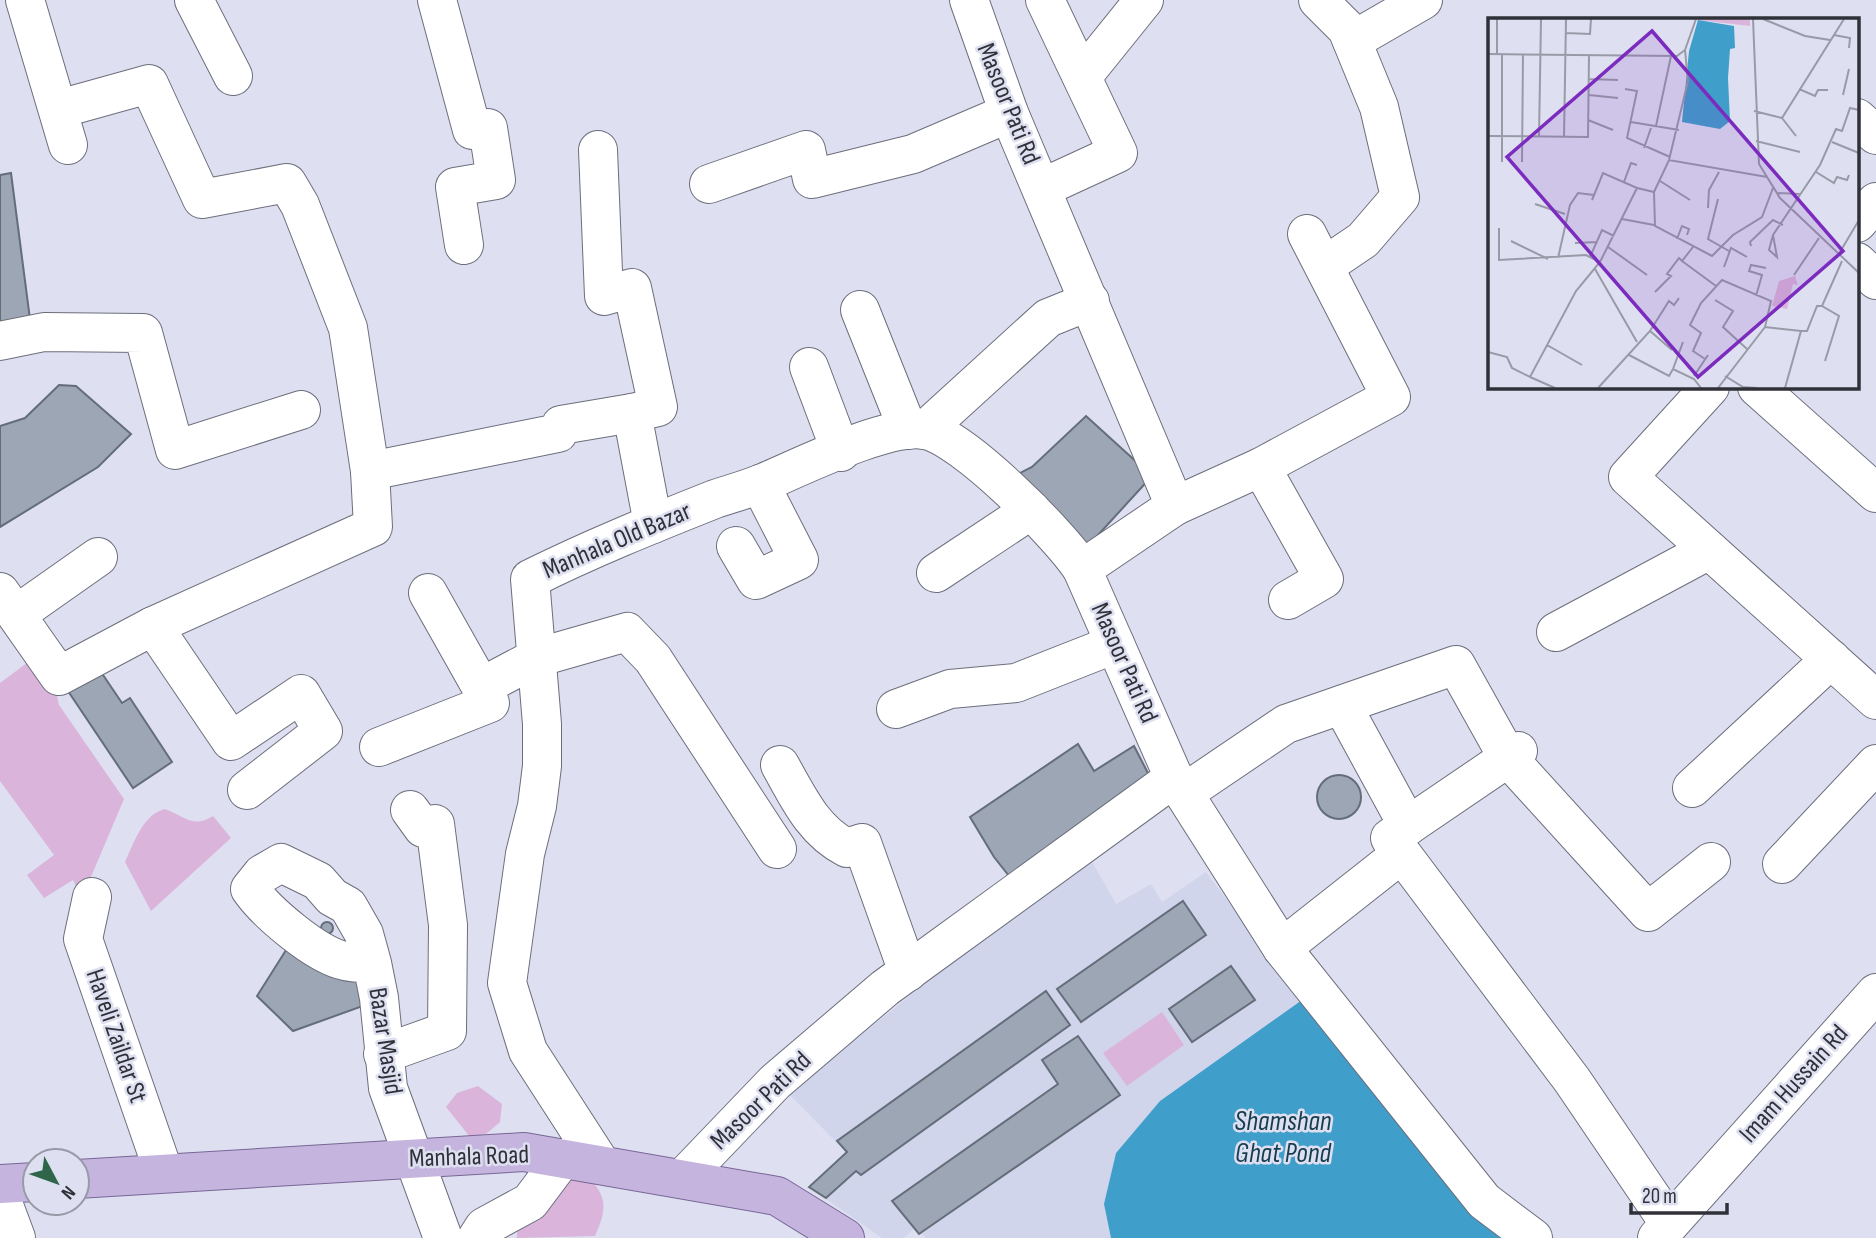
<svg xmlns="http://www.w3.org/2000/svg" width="1876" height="1238" font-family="'Sofia Sans Condensed',sans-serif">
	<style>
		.built { fill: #d1d5ec }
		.green { fill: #dab4da }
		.water { fill: #3f9eca }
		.building { fill: #9ca6b4; stroke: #646d7a; stroke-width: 2 }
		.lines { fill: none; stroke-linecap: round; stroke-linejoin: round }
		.minor-casing { stroke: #6c6e7c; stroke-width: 40 }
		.major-casing { stroke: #786696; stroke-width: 40 }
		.minor { stroke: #fff; stroke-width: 38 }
		.major { stroke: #c5b4de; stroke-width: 38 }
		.labels { text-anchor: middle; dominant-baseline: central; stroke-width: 5; stroke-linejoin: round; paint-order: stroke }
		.street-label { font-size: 26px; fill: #303138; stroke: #dee0f1 }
		.water-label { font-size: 28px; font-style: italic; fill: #153e50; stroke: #dee0f1 }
		.inset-road { fill: none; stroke: #989aa7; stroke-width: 2 }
		.view { fill: #7b2cbf; fill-opacity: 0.15; stroke: #7b2cbf; stroke-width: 3.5 }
		.inset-edge { fill: none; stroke: #303138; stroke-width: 3.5 }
	</style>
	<rect width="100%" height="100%" fill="#dee0f1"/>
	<polygon class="built" points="1091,860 1116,904 1151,884 1162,902 1206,872 1302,1000 1160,1101 1116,1153 1104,1204 1111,1238 926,1238 915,1228 904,1238 882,1238 809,1187 846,1152 788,1093 1025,904"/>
	<g class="green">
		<polygon points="35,657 55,688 59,705 124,799 82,898 73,880 44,898 27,875 54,855 0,781 0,683"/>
		<path d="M165,809C184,816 193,829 213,816L231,838L151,911L125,862C134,843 143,814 165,809Z"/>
		<polygon points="1162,1012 1184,1045 1127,1086 1103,1053"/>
		<polygon points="478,1086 502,1104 500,1122 486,1134 470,1137 446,1107 457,1093"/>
		<path d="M586,1175C608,1196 607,1209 595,1236L517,1238L518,1190Z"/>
	</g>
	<polygon class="water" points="1302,1000 1503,1238 1111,1238 1104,1204 1116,1153 1160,1101"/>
	<g class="building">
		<polygon points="11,173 31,327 0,335 0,175"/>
		<polygon points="59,385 76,386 131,434 98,467 0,527 0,426 25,418"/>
		<polygon points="1086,416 1152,476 1088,546 1012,477 1032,467"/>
		<polygon points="99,669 122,703 130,698 172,762 133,788 68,691"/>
		<polygon points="1078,744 1094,771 1134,746 1151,779 1009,876 994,857 970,817"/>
		<circle cx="1339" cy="797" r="22"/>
		<polygon points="1183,901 1206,935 1081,1022 1057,989"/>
		<circle cx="327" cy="928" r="6"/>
		<polygon points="293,939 367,980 374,1002 293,1031 257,996"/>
		<polygon points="1231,966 1255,1000 1192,1042 1169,1009"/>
		<polygon points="1046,991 1070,1025 861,1175 856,1171 826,1198 809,1187 847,1152 837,1141"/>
		<polygon points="1078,1036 1120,1095 919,1234 892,1201 1058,1084 1042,1060"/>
	</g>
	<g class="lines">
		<g class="minor-casing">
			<g id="minor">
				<polyline points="25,0 68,145"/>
				<polyline points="194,0 233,76"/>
				<polyline points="437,0 472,130 488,128 496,180 455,187 464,245"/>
				<polyline points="1318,0 1347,29 1379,107 1400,197 1363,240 1326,265"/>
				<polyline points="1352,41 1423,0"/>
				<polyline points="1082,77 1144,0"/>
				<polyline points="1857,118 1876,135"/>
				<polyline points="598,150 604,296 632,288 658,407 632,413 653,524"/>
				<polyline points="709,184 806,150 812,179 913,154 1009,113"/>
				<polyline points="1042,188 1118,153 1045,0"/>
				<polyline points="1857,223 1876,202"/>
				<polyline points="1857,262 1876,280"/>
				<polyline points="860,310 908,430"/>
				<polyline points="0,341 44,332 143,333 175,450 301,410"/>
				<polyline points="809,367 841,452"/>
				<polyline points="1710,387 1628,477 1876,700"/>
				<polyline points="1757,387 1876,493"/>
				<polyline points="925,430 1048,318 1090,301"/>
				<polyline points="1261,467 1324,579 1288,600"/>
				<polyline points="370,471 558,433 561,425 632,413"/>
				<polyline points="1175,506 1261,467 1391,397 1307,234"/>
				<polyline points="736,546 756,580 799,560 760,484"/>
				<polyline points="936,573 1031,510"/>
				<polyline points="0,592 59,676 153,626 373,527 370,471 348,328 300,205 287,183 202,199 149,84 59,109"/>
				<polyline points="17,614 98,557"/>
				<polyline points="153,626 231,741 301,694 323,731 247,790"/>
				<polyline points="1556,632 1709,550"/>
				<polyline points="483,686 536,658 627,632 653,659 777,849"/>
				<polyline points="1342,705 1408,826"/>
				<polyline points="896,709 950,689 1016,683 1115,644"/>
				<polyline points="379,747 490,703 428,593"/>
				<polyline points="1518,751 1390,838 1572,1080 1669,1223"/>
				<path d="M780,765C798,797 813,831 847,848L862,843L908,972"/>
				<polyline points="1174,778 1282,948 1484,1201 1533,1238"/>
				<polyline points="1692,788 1831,659"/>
				<polyline points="1184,793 1286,724 1456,665 1508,758 1648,912 1711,862"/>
				<polyline points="1782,864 1876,764"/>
				<polyline points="92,897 83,939 164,1173"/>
				<polyline points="1282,948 1400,855"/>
				<path d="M372,963L364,934L348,906L332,897L318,881L281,863L262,874L250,889C266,912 316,955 345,961C353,963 363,963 372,963L379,998L388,1088L443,1238"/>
				<polyline points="383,1054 447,1031 448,925 435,824 423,828 410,810"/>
				<path d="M601,1164L528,1051L507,983L525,854L537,806L542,766V724L530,579C590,549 652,524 715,499C730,494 745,490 760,484C797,469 887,423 925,430C962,436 1061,536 1082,569"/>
				<polyline points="682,1179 775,1082 885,988 1174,778 1082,569 1175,506 1009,113 969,0"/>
				<polyline points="0,1195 16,1238"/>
				<polyline points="477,1238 484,1227 530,1202 563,1158"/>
				<polyline points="1657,1238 1876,993"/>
			</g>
		</g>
		<g class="major-casing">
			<g id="major">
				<polyline points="77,1179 524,1152 777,1196 845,1238"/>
				<polyline points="0,1184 35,1182"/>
			</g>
		</g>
		<use href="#minor" class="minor"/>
		<use href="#major" class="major"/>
	</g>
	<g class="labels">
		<g class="street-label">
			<text transform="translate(1008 104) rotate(68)">Masoor Pati Rd</text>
			<text transform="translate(617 541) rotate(-23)">Manhala Old Bazar</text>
			<text transform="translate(1124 663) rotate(66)">Masoor Pati Rd</text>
			<text transform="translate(116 1036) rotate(71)">Haveli Zaildar St</text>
			<text transform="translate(385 1041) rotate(81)">Bazar Masjid</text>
			<text transform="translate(1794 1084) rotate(-48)">Imam Hussain Rd</text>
			<text transform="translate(761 1101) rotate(-44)">Masoor Pati Rd</text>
			<text transform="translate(469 1157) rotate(-2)">Manhala Road</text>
		</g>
		<g class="water-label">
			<text x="1283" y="1121">Shamshan<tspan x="1283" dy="32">Ghat Pond</tspan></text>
		</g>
	</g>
	<g transform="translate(1488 18)">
		<rect width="371" height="371" fill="#dee0f1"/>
		<path d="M262,1V8L210,2L211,1ZM307,258L310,267L305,266L299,291L284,288L291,263Z" fill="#dab4da"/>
		<path d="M210,2L246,8L247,30L242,31L240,60L242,103L232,111L194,104L201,33Z" fill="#3f9eca"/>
		<path class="inset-road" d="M265,1L271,146L292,180L371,255M275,1L317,18L342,22M78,15L102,16L103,1M346,17L362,20L361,30M0,36L189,38L197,32L208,1M9,36V1M14,36V144M101,61L130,62M137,71L149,73L139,120L182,139M311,71L327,78L330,72H340M101,77L130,80M355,77L361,51M266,93L294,100L356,1M294,100L308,118M100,102L125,112M143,104L191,112M168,108L183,38M1,118L100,119L101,37M51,119L53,1M76,119L78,1M268,123L312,134M344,124L371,135M156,130L163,110M181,142L200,63L197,32M34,144L35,36M328,154L346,165L349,159L359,162L361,157M172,163L202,182M136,164L143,145L149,147M166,174L167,208L224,238L245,217L274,199L285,170M289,175L312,176M230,181L220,221L241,233M104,182L115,155L149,170M47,186L77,196M220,190L221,172L231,154M134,201L166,207M11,210V242L98,237L112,244M285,217L281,232L289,239L285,217L332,147L348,111L354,113L362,90L371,92M189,221L194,208L201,211L199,217M23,223L60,241M87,225L109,224M263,228L262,224L285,202L295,207M120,229L159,257M102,239L114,212L126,218M349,239L371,202M70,240L82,187L90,175L106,177M194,243L228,268M236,249L243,230L259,239M107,251L149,324M306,257L331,220M167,274L183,258L179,256L191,240L194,243L205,229M268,278L274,257L261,253L263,247L278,250M227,282L245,293L235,309L259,331M334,288L351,298L337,343M162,313L184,332M59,327L94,347M0,334L19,339L24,350L42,359L88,273L112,244L149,170L166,174L181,142L279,159M141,337L181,358L185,351L206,361L213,370M217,341L205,333L213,315L202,307L213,285L234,262L283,283L277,309M185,351L195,324M206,358L220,337M237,358L255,369L269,370M42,359L67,370M110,370L162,313L181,283L186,287L191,280M230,370L277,309L313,313M297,370L313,313H319L329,288H334L354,243"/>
		<path class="view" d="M164,13L355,233L210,359L19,139Z"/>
		<rect width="371" height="371" class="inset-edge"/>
	</g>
	<g transform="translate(56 1182) rotate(131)"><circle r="33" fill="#dee0f1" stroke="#989aa7" stroke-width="2"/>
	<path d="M0-5L12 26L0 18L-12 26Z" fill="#2f654b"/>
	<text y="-10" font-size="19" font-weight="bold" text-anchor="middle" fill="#303138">N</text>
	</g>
	<path d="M1631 1203v10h96v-10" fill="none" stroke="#303138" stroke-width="3.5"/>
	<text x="1642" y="1203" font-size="21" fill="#303138" stroke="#dee0f1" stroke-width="5" paint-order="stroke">20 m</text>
</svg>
